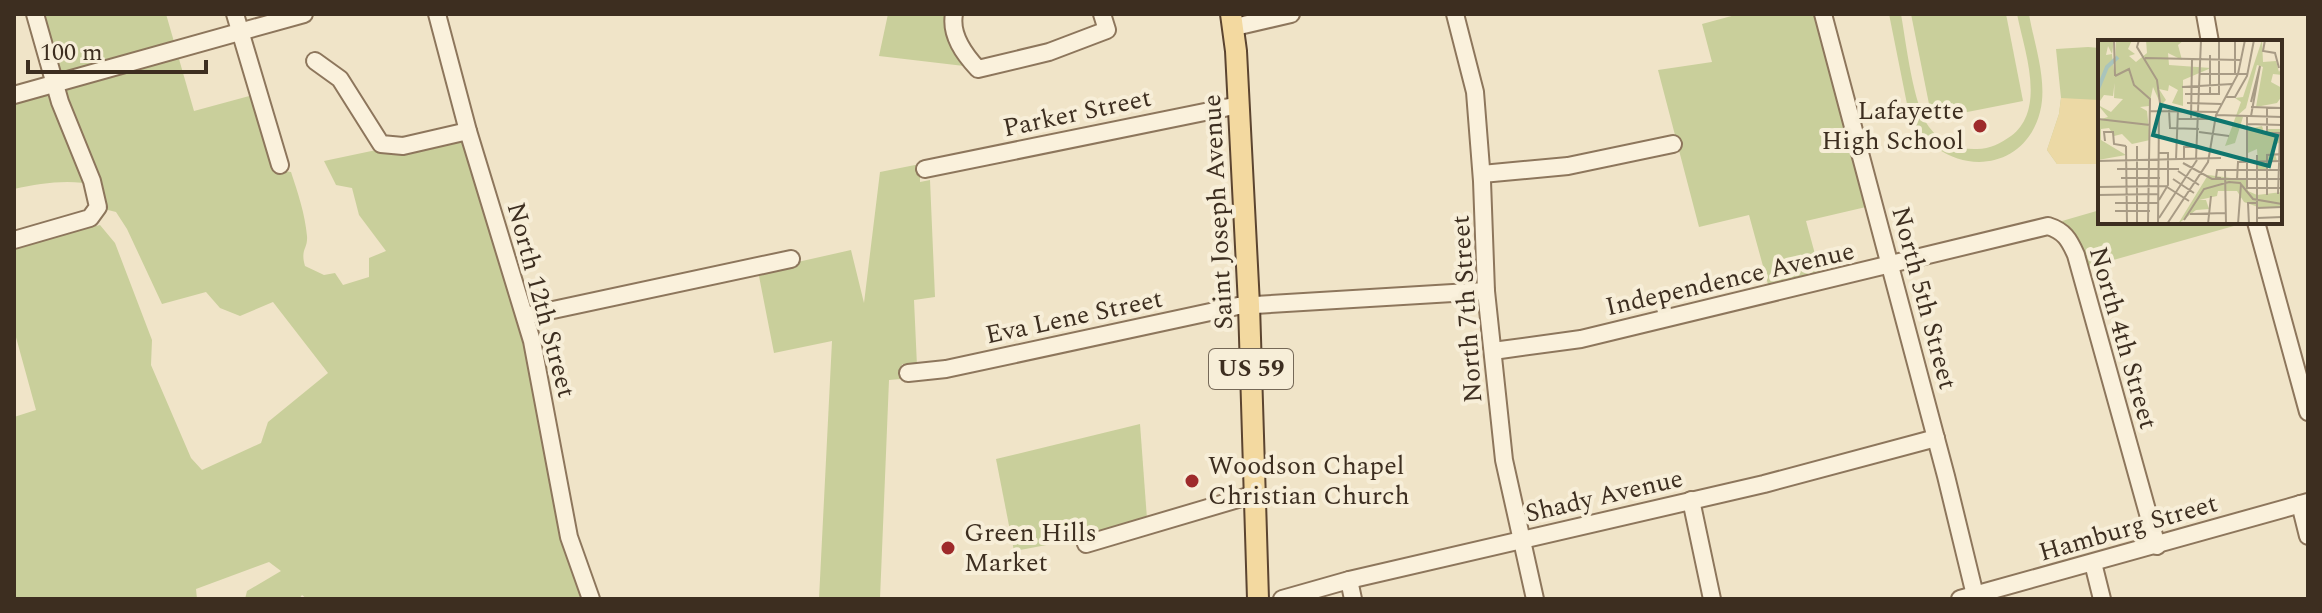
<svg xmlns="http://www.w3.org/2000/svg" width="2322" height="613" font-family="Spectral,serif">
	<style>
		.green { fill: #c9cf9b }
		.sand { fill: #ecd9a5 }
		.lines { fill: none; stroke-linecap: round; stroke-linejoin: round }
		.minor-casing { stroke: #8d765c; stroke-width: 20 }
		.major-casing { stroke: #5b4430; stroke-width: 24 }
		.minor { stroke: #faf1dc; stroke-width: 16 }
		.major { stroke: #f3d9a0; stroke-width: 20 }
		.poi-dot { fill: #9e2a2b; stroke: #f7eed8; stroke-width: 3 }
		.labels { text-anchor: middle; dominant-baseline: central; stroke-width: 8; stroke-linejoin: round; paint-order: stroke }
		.shield { fill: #f7eed8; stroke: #756857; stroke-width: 2 }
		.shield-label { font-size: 24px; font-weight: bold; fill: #3d2e20 }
		.poi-label { font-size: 26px; fill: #3d2e20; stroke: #f7eed8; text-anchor: start }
		.street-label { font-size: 26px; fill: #3d2e20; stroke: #f7eed8 }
		.inset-river { fill: none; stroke: #a9c4bc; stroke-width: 4 }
		.inset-road { fill: none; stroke: #a89b85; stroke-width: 2 }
		.view { fill: #0f766e; fill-opacity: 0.15; stroke: #0f766e; stroke-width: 4 }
		.inset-edge { fill: none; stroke: #3d2e20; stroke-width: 4 }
	</style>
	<rect width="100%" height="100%" fill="#f0e4c8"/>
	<g class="green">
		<path d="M41,14H166L194,111L253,95L278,170L291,172C298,193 305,214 307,236C308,249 300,249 305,266L324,275L335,273L343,285L369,277V258L386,251L359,215L352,188L336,185L324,161L381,149L463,141L526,347L583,599H307L302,595L299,599H245L247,591L281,571L269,562L196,589L197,599H14V417L36,410L14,330V246L100,225L115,243L152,340L151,365L191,458L202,470L261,443L268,422L328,373L273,302L240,316L220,308L206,292L162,304L127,229L116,212L104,209L96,185C68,179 42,183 14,189V101L61,88Z"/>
		<polygon points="888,14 947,14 945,34 964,66 879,56"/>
		<polygon points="1739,14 1815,14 1866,207 1806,221 1821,276 1769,288 1749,215 1699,227 1658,70 1712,62 1702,24"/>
		<path d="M1889,14H1901C1906,42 1913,105 1929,127C1940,142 1959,150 1977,149C1990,149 2001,143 2011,136C2047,109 2024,50 2017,14H2029C2034,44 2048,81 2040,112C2022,182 1932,176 1908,109Z"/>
		<polygon points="1911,14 2006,14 2023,101 1932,119"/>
		<polygon points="2088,47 2100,48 2100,164 2057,164 2047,150 2059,114 2061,98 2056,49"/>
		<polygon points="920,164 920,182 930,180 935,297 914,300 917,366 902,364 901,379 889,380 880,599 819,599 832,341 774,353 758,271 851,250 864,303 880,172"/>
		<polygon points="2100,210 2100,222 2248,222 2085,268 2077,239 2062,221"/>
		<polygon points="1140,424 1147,519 1089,537 1014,551 996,459"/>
	</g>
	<polygon class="sand" points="2061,98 2100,100 2100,164 2057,164 2047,150 2059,114"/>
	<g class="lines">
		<g class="minor-casing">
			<g id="minor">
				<polyline points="235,14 280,165"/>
				<polyline points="437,14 468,131 532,341 569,537 591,599"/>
				<path d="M954,14C950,35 964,54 978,69L1049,52L1107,30L1102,14"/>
				<polyline points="1455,14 1475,92 1482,181 1486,291 1504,460 1535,599"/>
				<polyline points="1823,14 1946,476 1975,595"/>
				<polyline points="2205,14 2210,42"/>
				<polyline points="1235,27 1291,14"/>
				<polyline points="315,61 340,79 381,144 403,146 468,131"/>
				<polyline points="14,95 304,14"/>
				<polyline points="925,169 1239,105"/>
				<polyline points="1482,174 1568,166 1673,144"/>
				<polyline points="2256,222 2308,412"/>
				<polyline points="14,240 90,218 98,207 92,181 60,102 35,14"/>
				<polyline points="525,316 791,259"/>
				<path d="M1493,351L1581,339L2048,226C2064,231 2069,239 2076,255L2157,546"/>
				<polyline points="908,373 946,369 1238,306 1486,291"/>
				<polyline points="1691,500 1712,599"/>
				<polyline points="2300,504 2308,536"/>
				<polyline points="1086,544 1255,494"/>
				<polyline points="2093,563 2102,599"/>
				<polyline points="1349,580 1353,599"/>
				<polyline points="1282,599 1349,580 1764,484 1936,438"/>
				<polyline points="1960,599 2308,502"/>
			</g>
		</g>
		<g class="major-casing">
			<polyline id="major" points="1231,14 1236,51 1249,305 1258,599"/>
		</g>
		<use href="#minor" class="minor"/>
		<use href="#major" class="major"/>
	</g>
	<g class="poi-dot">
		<circle cx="1980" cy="126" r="8"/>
		<circle cx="1192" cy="481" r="8"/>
		<circle cx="948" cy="548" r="8"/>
	</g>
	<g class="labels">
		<rect class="shield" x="1209" y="349" width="84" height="40" rx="6"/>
		<g class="shield-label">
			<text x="1251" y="369">US 59</text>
		</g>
		<g class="poi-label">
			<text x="1964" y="111" text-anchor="end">Lafayette<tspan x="1964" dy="30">High School</tspan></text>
			<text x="1208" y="466">Woodson Chapel<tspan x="1208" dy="30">Christian Church</tspan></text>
			<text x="964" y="533">Green Hills<tspan x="964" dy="30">Market</tspan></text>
		</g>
		<g class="street-label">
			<text transform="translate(1077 113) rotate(-12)">Parker Street</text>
			<text transform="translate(1218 212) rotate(-93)">Saint Joseph Avenue</text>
			<text transform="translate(1730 279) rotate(-13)">Independence Avenue</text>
			<text transform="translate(1924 298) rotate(75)">North 5th Street</text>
			<text transform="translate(541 300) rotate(75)">North 12th Street</text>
			<text transform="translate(1467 309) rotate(-94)">North 7th Street</text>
			<text transform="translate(1074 317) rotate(-12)">Eva Lene Street</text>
			<text transform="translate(2123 338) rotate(74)">North 4th Street</text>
			<text transform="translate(1604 496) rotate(-13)">Shady Avenue</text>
			<text transform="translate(2128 528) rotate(-16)">Hamburg Street</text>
		</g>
	</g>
	<g transform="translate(2098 40)">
		<rect width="184" height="184" fill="#f0e4c8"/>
		<path d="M0,0H16L14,14L10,6L8,15L14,14L17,39L15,56L6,55L0,64ZM18,0H34L30,9L37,14L31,16L38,22L49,13L48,0H86L80,5L84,20L70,13L71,25L113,28L85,40V66L74,63L80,50L71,45L70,51L61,49L68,60L63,65L55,47L51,66L42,67L49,71L52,100L34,104L24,94L16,96L11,88L3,89V100L28,115L0,120V80L10,77L0,65L13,72L25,59L16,58ZM164,0L165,22L178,21L181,32L184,26V35L175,34L173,42L184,48V56L179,63L158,67L165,27L159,25L148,68L140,75L145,77L137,103L127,106L143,62L137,58L145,57ZM164,86L167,95L169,89H184V101L175,106L179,121H169V130H160L159,109L150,113V89ZM110,135L149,140L150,151L159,155L184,152V167H160L146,162L139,151H120L119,156L101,160H108L111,169L98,170L80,184Z" fill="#c9cf9b"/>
		<path class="inset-river" d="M0,49L9,27L20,17"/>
		<path class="inset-road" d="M16,0L17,36M41,0L39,7L59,40L63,71M121,0V54M137,0V33M167,0L165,11L177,13L181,28M112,15V54M47,18L142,20M102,34H149M17,36L31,29L36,45L52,59L50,184M84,47L134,44M87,54H122M128,57H137L149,36L156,0M153,62L162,26L153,76M89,63L123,64M153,67L184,68M169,67V93H182M71,70L72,88L101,89M52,71L119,72M118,75L184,77M149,76V148H184M0,79L52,85M80,79H116M93,79L94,20M149,84L184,85M101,92L131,96M7,101L6,92H15L16,104L28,106M28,106L29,184M39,106V184M60,113H70V145L61,160M159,115V184M78,119L80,70M86,119V107H99M98,119L103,0M0,121L123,118M85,123L114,139H184M19,129H81M127,130L128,184M80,131L101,145M23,138H62M123,138H118L119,130H184M75,139L96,153M139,140L140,122L184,121M0,147L70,146M69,147L91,161M180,154L182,94M0,155L60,154M169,155V115L184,114M17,163H60M159,168L184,167M17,171H52M92,174L128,173M61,178L99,120M159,178L184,177M86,180L106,149L131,142L142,143L155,159L184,164M60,184L61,71M69,184L110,122L118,75L140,34L147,0M110,184L113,156M140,184L143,144M151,184L150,163H159"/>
		<path class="view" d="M63,65L179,96L171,126L55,95Z"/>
		<rect width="184" height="184" class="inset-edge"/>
	</g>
	<rect width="2322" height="613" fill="none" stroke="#3d2e20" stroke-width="32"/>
	<path d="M28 60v12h178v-12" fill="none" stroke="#3d2e20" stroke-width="4"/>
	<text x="40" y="60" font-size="24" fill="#3d2e20" stroke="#f7eed8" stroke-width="6" paint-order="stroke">100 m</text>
</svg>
